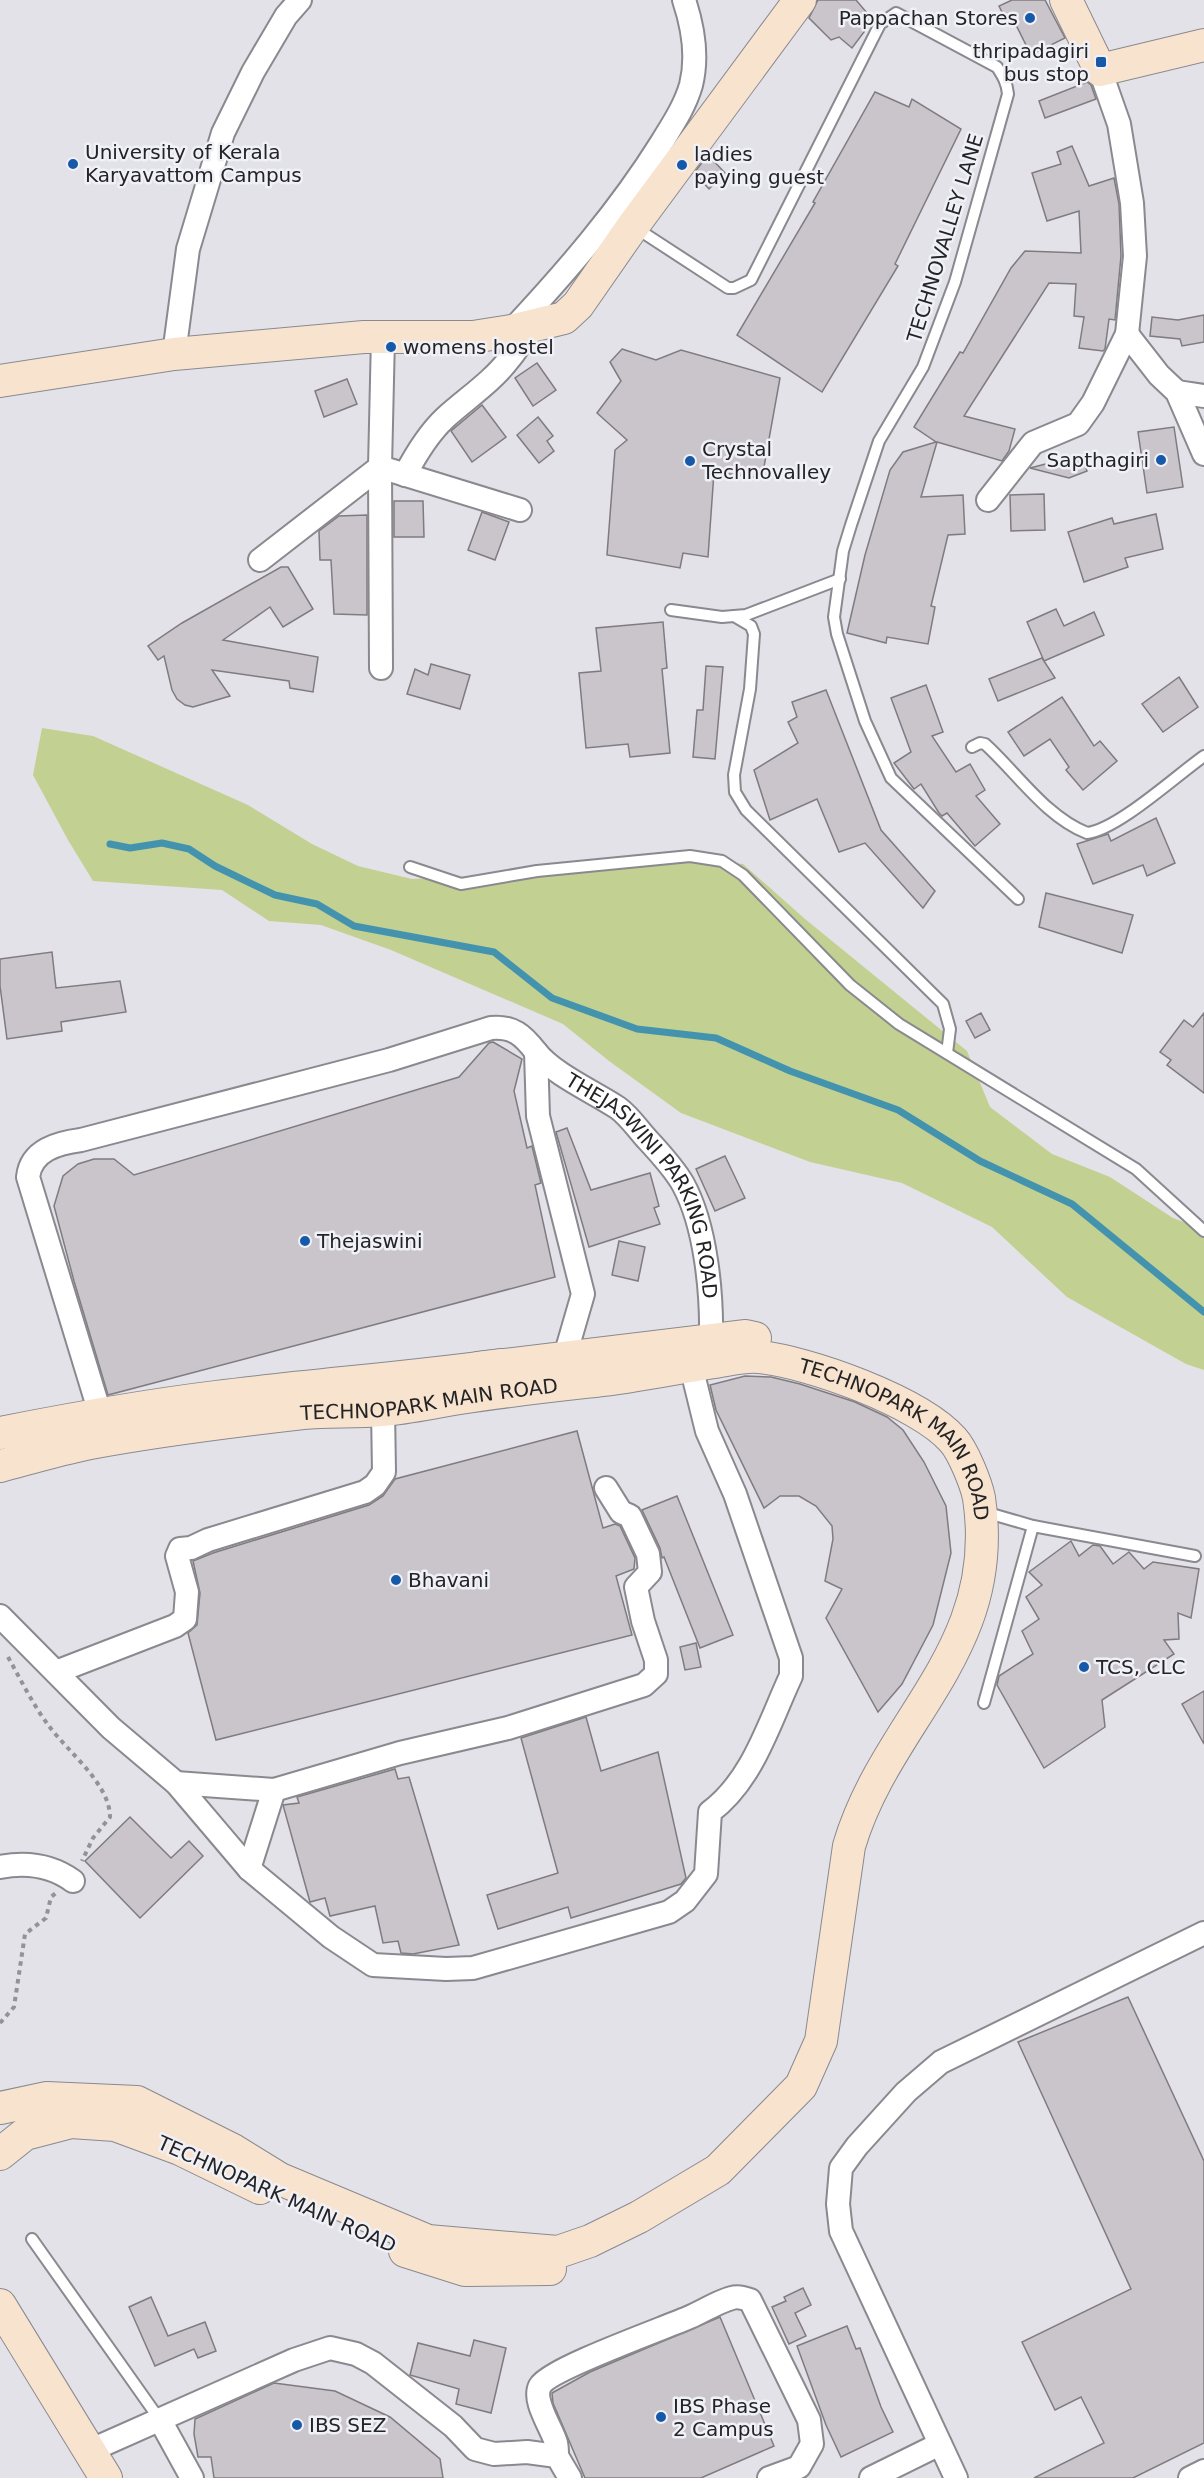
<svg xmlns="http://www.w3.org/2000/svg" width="1204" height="2478" font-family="'DejaVu Sans',sans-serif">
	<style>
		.green { fill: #c2d091 }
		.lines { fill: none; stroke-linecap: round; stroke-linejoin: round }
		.stream { stroke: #4393af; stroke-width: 7 }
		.building { fill: #cac5ca; stroke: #7f7b80; stroke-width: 1.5 }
		.lane-casing { stroke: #89898f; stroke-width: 14 }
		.street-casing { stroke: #89898f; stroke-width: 26 }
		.secondary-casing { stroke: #89898f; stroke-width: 34 }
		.path { stroke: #929297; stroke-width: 4; stroke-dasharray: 4.5 4.5; stroke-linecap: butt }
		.lane { stroke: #fff; stroke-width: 10 }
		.street { stroke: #fff; stroke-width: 22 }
		.secondary { stroke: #f8e3ce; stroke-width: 32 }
		.poi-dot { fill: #1659a9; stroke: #f0f0f7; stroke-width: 2 }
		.labels { text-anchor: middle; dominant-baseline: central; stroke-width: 5; stroke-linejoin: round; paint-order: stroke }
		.poi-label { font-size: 20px; fill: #242426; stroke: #f0f0f7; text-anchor: start }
		.street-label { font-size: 20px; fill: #242426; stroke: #f0f0f7 }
	</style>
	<rect width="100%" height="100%" fill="#e3e2e9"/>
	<polygon class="green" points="42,728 93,736 248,805 312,844 358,866 412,879 621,869 680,857 743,864 805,919 967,1051 990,1107 1052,1154 1110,1177 1173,1218 1204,1230 1204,1370 1186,1364 1067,1297 992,1227 902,1183 810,1162 681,1113 609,1061 563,1024 391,950 321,925 269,921 222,890 93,881 68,840 33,775"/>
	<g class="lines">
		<polyline class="stream" points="110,844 130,848 162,843 189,849 215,866 275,895 317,904 354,926 494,952 552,998 637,1029 716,1038 790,1071 898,1110 980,1161 1072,1204 1204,1312"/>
	</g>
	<g class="building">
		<polygon points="818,0 856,0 873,20 852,48 839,37 831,40 809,18"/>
		<polygon points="1012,0 1045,0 1065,38 1031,55 1015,23 1009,26 999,6"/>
		<polygon points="1087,82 1091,85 1096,99 1045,118 1039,101"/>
		<polygon points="875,92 909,107 912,99 961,129 895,264 898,266 822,392 737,335 815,203 813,202"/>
		<polygon points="1072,146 1089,186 1114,178 1119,204 1121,256 1115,320 1109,319 1105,349 1103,351 1079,348 1084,317 1074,316 1076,284 1049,283 964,416 1015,429 1009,451 1002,461 937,442 921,497 963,495 965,534 948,535 931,606 935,607 928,644 887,637 886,643 847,633 865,555 890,470 903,452 936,442 914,427 960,352 963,353 1011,268 1025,251 1081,253 1079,211 1047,221 1032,173 1061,164 1057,152"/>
		<polygon points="708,155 725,173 709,189 694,173"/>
		<polygon points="1204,315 1204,342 1182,346 1180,339 1150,336 1152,317 1178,320"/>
		<polygon points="622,349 656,360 681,350 780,378 762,478 714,472 708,557 683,553 680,568 607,555 615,450 627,440 597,413 621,381 610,362"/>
		<polygon points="537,363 556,390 533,406 515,378"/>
		<polygon points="347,379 357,404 324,417 315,391"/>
		<polygon points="482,405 506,437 472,462 451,431"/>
		<polygon points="538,417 553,436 547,441 554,451 539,463 517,435"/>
		<polygon points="1174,427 1183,487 1147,493 1138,432"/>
		<polygon points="1081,455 1087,471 1069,478 1030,468"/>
		<polygon points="1044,494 1045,530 1011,531 1010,495"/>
		<polygon points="394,501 423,501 424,537 394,537"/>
		<polygon points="482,512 509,522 495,560 468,550"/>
		<polygon points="1156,514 1163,549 1125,558 1128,567 1084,582 1068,532 1112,518 1114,524"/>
		<polygon points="367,515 367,615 334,614 331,560 320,560 319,531 339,516"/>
		<polygon points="281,567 288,567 313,609 283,627 270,607 223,640 318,657 313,692 290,688 289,681 212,670 230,696 193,707 185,705 177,699 172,690 164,656 158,660 148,646 182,623"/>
		<polygon points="1056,609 1064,626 1094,612 1104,635 1044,661 1027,622"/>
		<polygon points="663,622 667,668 662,669 670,753 630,757 628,744 586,748 579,673 601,671 596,628"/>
		<polygon points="1042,658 1055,678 998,701 989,679"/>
		<polygon points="431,664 470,675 460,709 407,694 415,669 428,675"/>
		<polygon points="706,666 723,667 715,759 693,757 697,710 703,710"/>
		<polygon points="1179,677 1198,707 1163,732 1142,704"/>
		<polygon points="926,685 943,732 932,736 956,772 970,764 985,790 976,796 1000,824 975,846 947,813 942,816 939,813 921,784 914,789 894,763 911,752 891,698"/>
		<polygon points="826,690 881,830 935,891 923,908 865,843 839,852 817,799 770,820 754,770 798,743 788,722 797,717 792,702"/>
		<polygon points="1062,697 1094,746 1100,741 1117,761 1083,790 1066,770 1069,767 1050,739 1024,756 1008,732"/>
		<polygon points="1156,818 1175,863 1147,876 1143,865 1093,884 1077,844 1108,834 1111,841"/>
		<polygon points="1046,893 1133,915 1122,953 1039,927"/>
		<polygon points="52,952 56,988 120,981 126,1012 61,1022 62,1031 7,1039 0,986 0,959"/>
		<polygon points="981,1013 990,1030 975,1038 966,1021"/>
		<polygon points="1204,1013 1204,1093 1167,1065 1171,1060 1160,1052 1184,1020 1193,1027"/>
		<polygon points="493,1042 522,1059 514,1091 527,1148 532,1146 541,1183 535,1185 555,1277 108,1395 74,1281 54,1206 63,1176 78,1164 94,1159 114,1159 134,1175 459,1077 489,1043"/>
		<polygon points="567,1128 591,1190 650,1173 659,1206 654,1208 660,1224 589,1247 556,1132"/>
		<polygon points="725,1156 745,1198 715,1211 696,1169"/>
		<polygon points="619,1241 645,1247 638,1281 612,1275"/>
		<polygon points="745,1376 771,1377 800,1384 855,1402 887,1417 903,1430 924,1462 946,1506 951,1553 933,1625 902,1684 878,1712 826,1618 842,1589 825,1581 833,1539 832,1526 816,1506 799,1496 780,1496 764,1508 716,1410 710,1385"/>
		<polygon points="577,1431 603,1528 615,1524 620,1526 635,1558 634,1569 616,1576 632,1635 216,1740 188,1633 197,1625 200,1593 193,1561 213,1553 369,1505 383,1496 395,1479"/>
		<polygon points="677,1496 733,1635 700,1648 664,1557 662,1558 660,1548 642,1510"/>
		<polygon points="1071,1541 1079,1556 1093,1545 1100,1546 1113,1564 1129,1552 1144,1569 1153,1562 1199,1569 1191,1618 1178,1613 1179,1639 1164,1640 1174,1654 1102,1700 1105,1727 1044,1768 997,1685 999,1676 1033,1654 1022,1631 1039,1619 1026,1597 1042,1585 1029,1572"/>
		<polygon points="696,1643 701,1667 685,1670 680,1647"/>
		<polygon points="1204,1691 1204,1744 1182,1704"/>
		<polygon points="586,1717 601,1771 658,1752 686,1878 681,1884 571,1918 568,1907 498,1929 487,1895 558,1873 521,1738"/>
		<polygon points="395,1769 398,1779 409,1777 459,1945 413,1954 401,1953 398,1941 383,1943 375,1906 330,1916 325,1898 310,1902 283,1805 299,1803 297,1797"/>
		<polygon points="130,1817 171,1858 189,1841 203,1856 140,1918 85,1861"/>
		<polygon points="1128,1997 1204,2161 1204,2443 1133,2478 1034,2478 1104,2443 1081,2397 1055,2410 1022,2342 1131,2289 1018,2042"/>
		<polygon points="803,2288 811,2305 795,2313 806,2336 789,2344 772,2307 786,2301 784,2297"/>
		<polygon points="151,2297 168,2336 205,2322 216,2351 198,2358 194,2349 155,2366 129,2307"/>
		<polygon points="720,2317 774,2446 701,2478 585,2478 553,2403 552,2393 590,2372"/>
		<polygon points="847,2326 856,2349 860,2348 881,2407 893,2432 841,2457 826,2425 797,2346"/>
		<polygon points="474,2340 506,2348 491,2413 456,2404 459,2389 410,2375 418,2343 470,2356"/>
		<polygon points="274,2383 335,2391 390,2417 440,2459 443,2478 214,2478 211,2457 198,2457 194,2434 195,2419"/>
	</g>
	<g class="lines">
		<g class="lane-casing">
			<g id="lane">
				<path d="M636,228L728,288H734L751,280L880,24L896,13L997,67C1003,76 1007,83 1008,94L955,282L923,367L879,441L851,525L843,551L834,617L837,634L865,721L891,778L1018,899"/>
				<polyline points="671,610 722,617 746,615 840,579"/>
				<polyline points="734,616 751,626 754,634 750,689 734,775 735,792 746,810 943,1004 950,1029 947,1053"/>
				<path d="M972,747L980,743L985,744C1017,773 1046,817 1087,833C1117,830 1177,775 1204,756"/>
				<polyline points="410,867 461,884 537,871 690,856 722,861 743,875 850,985 899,1024 1136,1169 1204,1231"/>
				<polyline points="995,1515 1033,1526 1195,1556"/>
				<polyline points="984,1703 1033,1526"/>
				<polyline points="32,2239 160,2420"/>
			</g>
		</g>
		<g class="street-casing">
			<g id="street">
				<path d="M511,331C566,272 619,211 662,142C673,124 685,106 691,85C698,57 693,27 684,0"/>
				<polyline points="1127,334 1159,375 1177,392 1204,454"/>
				<polyline points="383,337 380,467 520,510"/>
				<polyline points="174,354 188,249 223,133 253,72 286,16 300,0"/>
				<polyline points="1177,392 1204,396"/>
				<polyline points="380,467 381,668"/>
				<path d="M405,475C416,454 428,434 445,418C467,398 492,382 510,358C518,349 524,337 530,327"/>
				<polyline points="988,500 1033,443 1078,424 1093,403 1127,334 1135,256 1132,203 1119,124 1100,70"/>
				<polyline points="260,560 380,467"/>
				<path id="s1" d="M565,1356L583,1294L538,1116L536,1052C553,1074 594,1092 618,1108C629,1116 637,1128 646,1138C659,1152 674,1168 683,1184C706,1226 712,1293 711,1340"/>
				<path d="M81,1417L99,1410L28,1177C31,1150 58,1143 81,1140L389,1060L491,1028C513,1026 523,1035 536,1052"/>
				<path d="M0,1616L111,1728L176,1783L249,1869L331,1937L373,1965L446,1969L473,1968L669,1912L685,1901L706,1874L710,1812C753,1780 769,1723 791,1676V1658L735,1494L707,1431L691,1366"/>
				<polyline points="56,1672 175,1626 185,1619 187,1592 177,1556 180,1549 191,1548 208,1540 365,1492 375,1485 384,1472 383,1410"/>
				<polyline points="176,1783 274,1790 400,1753 508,1728 644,1685 656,1674 656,1660 643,1621 636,1587 650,1572 648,1554 630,1516 621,1512 606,1488"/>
				<path d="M0,1867C26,1862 51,1865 73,1881"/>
				<polyline points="249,1869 274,1790"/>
				<polyline points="160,2420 192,2478"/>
				<polyline points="89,2451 294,2360 330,2348 356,2354 373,2363 453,2426 475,2449 494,2454 527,2452 557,2456 570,2478"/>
				<path d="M557,2456C557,2452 557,2447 556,2443C552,2428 532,2401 540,2386C549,2369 665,2328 690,2317C704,2311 717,2302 732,2298C738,2296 743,2298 750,2300L809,2420L812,2444L799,2467L769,2478"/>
				<polyline points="871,2478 940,2444"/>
				<polyline points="956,2478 841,2231 838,2204 841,2168 857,2146 906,2092 941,2062 1204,1933"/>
				<polyline points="1190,2478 1204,2471"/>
			</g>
		</g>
		<g class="secondary-casing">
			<g id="secondary">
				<polyline points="1066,0 1100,70 1204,45"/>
				<polyline points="0,381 174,354 364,337 473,337 511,331 564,318 578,305 633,226 800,0"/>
				<polyline points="479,1368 746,1336 755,1338"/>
				<path d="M0,1433C71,1419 143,1406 216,1397C311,1385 406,1378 501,1365"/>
				<path id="s2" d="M0,1466C30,1458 60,1449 90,1443C159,1430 233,1421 303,1413C329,1411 356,1412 382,1410C408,1408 434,1402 460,1398C504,1391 550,1386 595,1381C635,1377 675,1368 715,1362C728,1360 744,1356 758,1357C807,1361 920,1402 953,1440C963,1451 976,1483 979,1498C1002,1650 887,1718 849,1846L821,2041L801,2086L718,2170L639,2217L590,2241L558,2252L428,2241L280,2179L233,2150L137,2102L47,2098L0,2108"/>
				<polyline points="0,2154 25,2134 71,2122 115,2125 180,2149 260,2188"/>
				<polyline points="405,2251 465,2270 550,2269"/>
				<polyline points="0,2305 106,2478"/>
			</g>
		</g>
		<g class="path">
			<path d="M8,1657C21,1680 33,1705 49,1726C68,1752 110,1784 110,1817L93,1838L82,1861"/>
			<polyline points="0,2023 14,2007 25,1934 46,1918 51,1897 56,1893"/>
		</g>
		<use href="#lane" class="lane"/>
		<use href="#street" class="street"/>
		<use href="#secondary" class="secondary"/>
	</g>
	<g class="poi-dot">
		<circle cx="1030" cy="18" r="6"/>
		<rect x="1095" y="56" width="12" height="12" rx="3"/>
		<circle cx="73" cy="164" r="6"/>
		<circle cx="682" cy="165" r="6"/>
		<circle cx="391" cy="347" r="6"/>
		<circle cx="1161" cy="460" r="6"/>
		<circle cx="690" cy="461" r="6"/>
		<circle cx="305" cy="1241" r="6"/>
		<circle cx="396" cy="1580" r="6"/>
		<circle cx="1084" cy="1667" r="6"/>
		<circle cx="661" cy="2417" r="6"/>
		<circle cx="297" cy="2425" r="6"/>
	</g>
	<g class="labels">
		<g class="poi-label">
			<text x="1018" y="18" text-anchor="end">Pappachan Stores</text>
			<text x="1089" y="51" text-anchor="end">thripadagiri<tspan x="1089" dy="23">bus stop</tspan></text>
			<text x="85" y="152">University of Kerala<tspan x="85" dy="23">Karyavattom Campus</tspan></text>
			<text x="694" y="154">ladies<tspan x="694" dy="23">paying guest</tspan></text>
			<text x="403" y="347">womens hostel</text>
			<text x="702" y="449">Crystal<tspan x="702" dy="23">Technovalley</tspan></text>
			<text x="1149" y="460" text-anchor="end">Sapthagiri</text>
			<text x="317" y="1241">Thejaswini</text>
			<text x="408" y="1580">Bhavani</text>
			<text x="1096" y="1667">TCS, CLC</text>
			<text x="673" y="2406">IBS Phase<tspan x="673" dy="23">2 Campus</tspan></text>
			<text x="309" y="2425">IBS SEZ</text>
		</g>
		<g class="street-label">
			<text transform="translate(945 238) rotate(-73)">TECHNOVALLEY LANE</text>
			<text stroke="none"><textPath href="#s1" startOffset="492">THEJASWINI PARKING ROAD</textPath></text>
			<text stroke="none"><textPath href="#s2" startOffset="435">TECHNOPARK MAIN ROAD</textPath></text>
			<text stroke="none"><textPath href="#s2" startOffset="939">TECHNOPARK MAIN ROAD</textPath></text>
			<text transform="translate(277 2194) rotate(24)">TECHNOPARK MAIN ROAD</text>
		</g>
	</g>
</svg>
